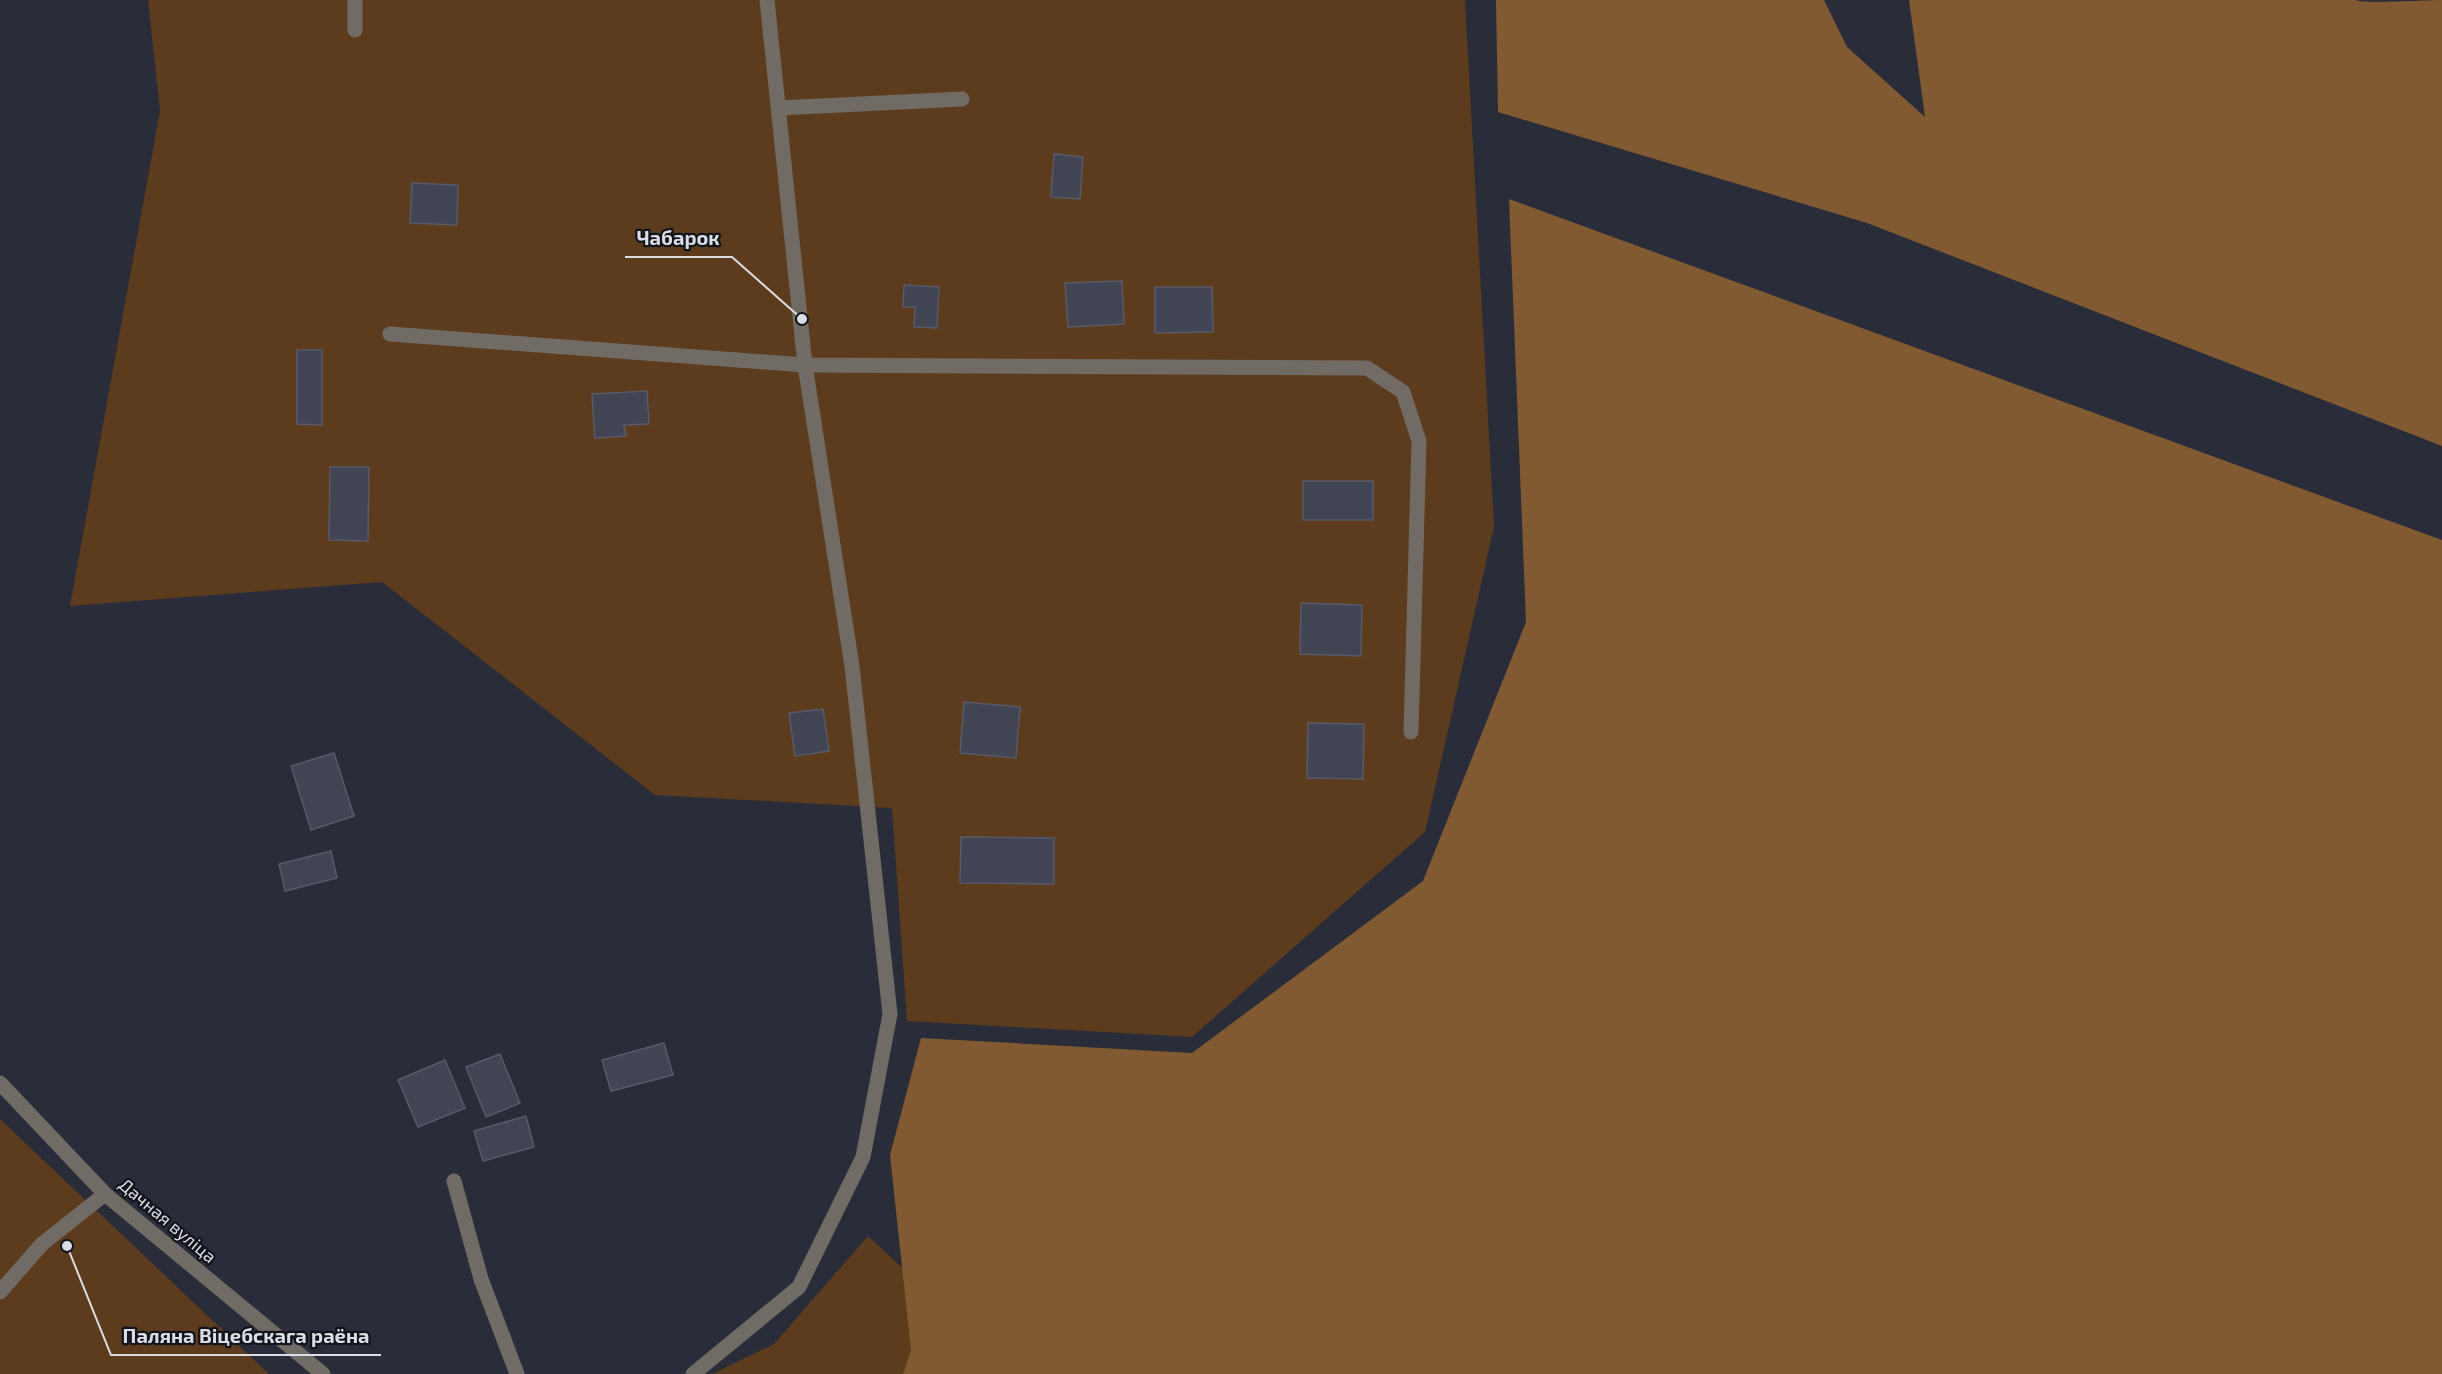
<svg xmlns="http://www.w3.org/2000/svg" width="2442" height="1374" font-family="'Exo 2',sans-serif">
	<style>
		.green { fill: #5c3c1c }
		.forest { fill: #825a32 }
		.building { fill: #414453; stroke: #575a69; stroke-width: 1.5 }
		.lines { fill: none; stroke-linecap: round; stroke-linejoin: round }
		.minor { stroke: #716b66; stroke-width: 15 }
		.labels { text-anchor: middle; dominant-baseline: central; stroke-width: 4.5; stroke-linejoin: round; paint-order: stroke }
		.street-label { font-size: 18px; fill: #dbdde6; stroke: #13141b }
		.leader { fill: none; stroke: #dbdde6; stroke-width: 2 }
		.callout-dot { fill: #dbdde6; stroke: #13141b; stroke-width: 2 }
		.callout-label { font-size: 20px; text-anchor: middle; font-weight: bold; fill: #dbdde6; stroke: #13141b; stroke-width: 4.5; stroke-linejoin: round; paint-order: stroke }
	</style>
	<rect width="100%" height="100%" fill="#292c39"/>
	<g class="green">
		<polygon points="148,0 1465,0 1494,527 1425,832 1192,1037 907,1021 892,808 655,795 382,582 70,606 160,111"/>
		<polygon points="0,1119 269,1374 0,1374"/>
		<polygon points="868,1236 933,1296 905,1374 712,1374 774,1344"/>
	</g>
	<g class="forest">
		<path d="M1496,0H1824L1847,47L1925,117L1909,0H2356C2362,4 2429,0 2442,0V446L1867,223L1498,112Z"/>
		<polygon points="1509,199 2442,540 2442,1374 903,1374 911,1350 890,1155 921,1038 1192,1053 1423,881 1526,622"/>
	</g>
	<g class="building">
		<polygon points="1054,154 1083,157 1080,199 1051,197"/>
		<polygon points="412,183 458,185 457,225 410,223"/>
		<polygon points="1122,281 1124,324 1068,327 1065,283"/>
		<polygon points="904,285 939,287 937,328 914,327 915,307 903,307"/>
		<polygon points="1155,287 1212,287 1213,332 1155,333"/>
		<polygon points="297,350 322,350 322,425 297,424"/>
		<polygon points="647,391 649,424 624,425 626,436 595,438 592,394"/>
		<polygon points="330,467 369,467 368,541 329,540"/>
		<rect x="1303" y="481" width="70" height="39"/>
		<polygon points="1301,603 1362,605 1361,656 1300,654"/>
		<polygon points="964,702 1020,707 1016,758 960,753"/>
		<polygon points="823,709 829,751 795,756 789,713"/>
		<polygon points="1308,723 1364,724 1363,779 1307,778"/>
		<polygon points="334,753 354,816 311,830 291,766"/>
		<polygon points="961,837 1054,838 1054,884 960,883"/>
		<polygon points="331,851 337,878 285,891 279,864"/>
		<polygon points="664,1043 673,1075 611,1091 602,1060"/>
		<polygon points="500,1054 520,1103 486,1117 466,1067"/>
		<polygon points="445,1060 465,1108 418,1127 398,1080"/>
		<polygon points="526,1116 534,1147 483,1161 474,1131"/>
	</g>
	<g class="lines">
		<g class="minor">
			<polyline points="355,30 355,0"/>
			<polyline points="779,108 962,99"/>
			<polyline points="390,334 805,365 1367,368 1403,392 1419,441 1411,732"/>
			<polyline points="0,1083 105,1194 323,1374"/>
			<polyline points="454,1181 481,1279 517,1374"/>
			<polyline points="0,1292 42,1244 105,1194"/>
			<polyline points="693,1374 799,1287 863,1157 890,1014 852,666 805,365 767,0"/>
		</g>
	</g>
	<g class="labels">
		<g class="street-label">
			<text transform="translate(168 1220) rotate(40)">Дачная вуліца</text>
		</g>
	</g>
	<path class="leader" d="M802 319L732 257H625M67 1246L111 1355H381"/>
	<g class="callout-dot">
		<circle cx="802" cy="319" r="6"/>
		<circle cx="67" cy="1246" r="6"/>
	</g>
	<g class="callout-label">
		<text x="678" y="245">Чабарок</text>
		<text x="246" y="1343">Паляна Віцебскага раёна</text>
	</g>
</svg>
